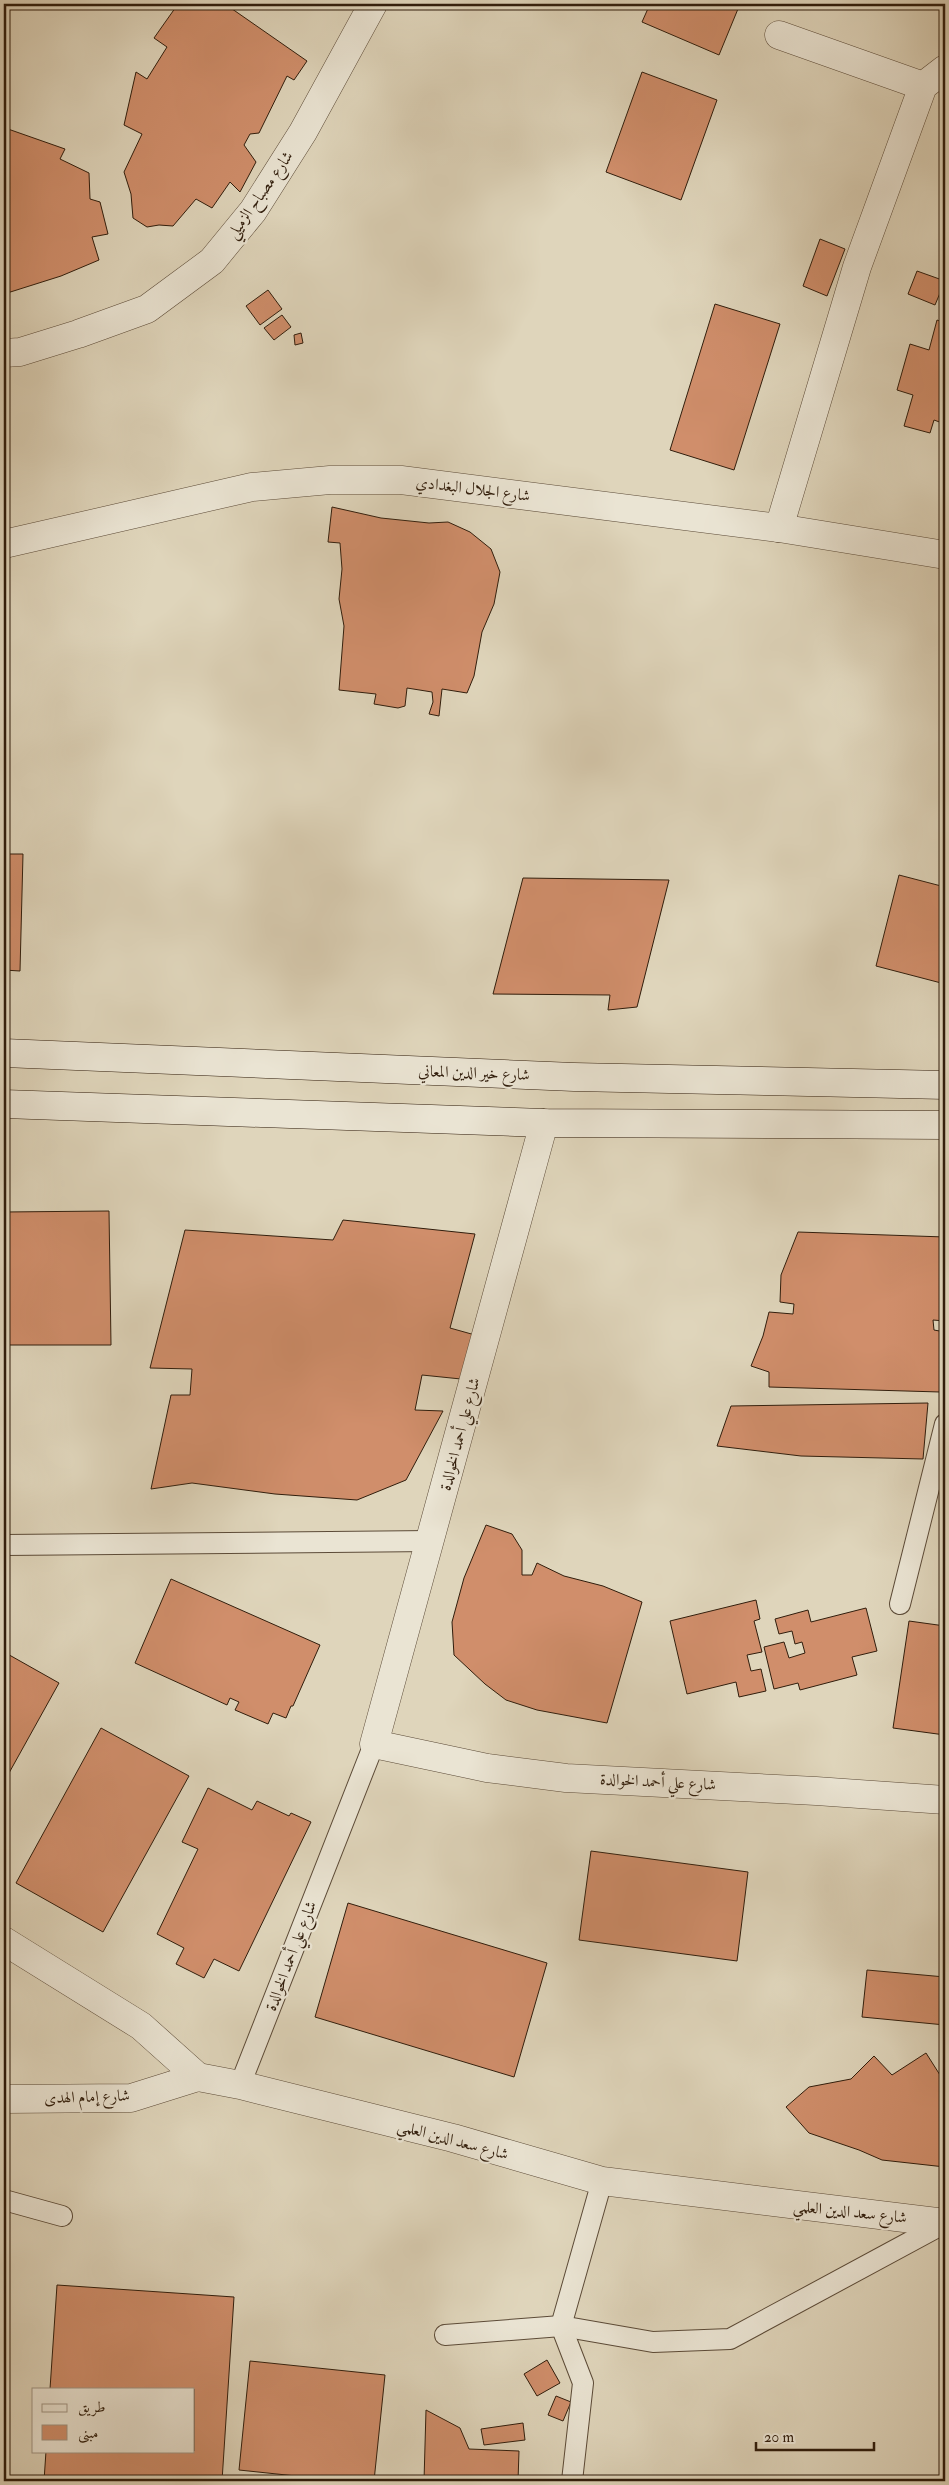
<svg xmlns="http://www.w3.org/2000/svg" width="949" height="2485" font-family="'IM FELL Double Pica',Amiri,serif">
	<style>
		.building { fill: #d08e6b; stroke: #301d0c }
		.lines { fill: none; stroke-linecap: round; stroke-linejoin: round }
		.lane-casing { stroke: #5c4b38; stroke-width: 22 }
		.street-casing { stroke: #5c4b38; stroke-width: 29 }
		.secondary-casing { stroke: #301d0c; stroke-width: 29 }
		.lane { stroke: #eae4d3; stroke-width: 20 }
		.street { stroke: #eae4d3; stroke-width: 28 }
		.secondary { stroke: #eae4d3; stroke-width: 28 }
		.labels { text-anchor: middle; dominant-baseline: central; stroke-width: 4.5; stroke-linejoin: round; paint-order: stroke }
		.street-label { font-size: 16px; fill: #301d0c; stroke: #eae4d3 }
	</style>
	<rect width="100%" height="100%" fill="#dfd5bb"/>
	<filter id="stains"><feTurbulence type="fractalNoise" baseFrequency=".004" numOctaves="4"/><feColorMatrix values="0 0 0 0 .2 0 0 0 0 .09 0 0 0 0 .02 0 0 0 .5 -.17"/></filter>
	<radialGradient id="worn" r=".72"><stop offset=".6" stop-color="#630" stop-opacity="0"/><stop offset="1" stop-color="#630" stop-opacity=".3"/></radialGradient>
	<g class="building">
		<polygon points="178,4 225,4 307,61 294,80 287,76 259,133 250,134 244,145 256,162 240,192 230,182 212,208 196,199 173,226 159,225 147,227 133,218 131,194 124,172 142,134 124,125 136,72 147,79 167,47 154,38"/>
		<polygon points="650,4 740,4 719,55 642,22"/>
		<polygon points="642,72 717,100 681,200 606,172"/>
		<polygon points="8,129 65,149 60,159 89,173 90,199 100,202 108,234 92,237 99,260 61,276 4,294 4,135"/>
		<polygon points="820,239 845,249 827,296 803,286"/>
		<polygon points="917,271 945,281 935,305 908,294"/>
		<polygon points="268,290 282,309 260,325 246,306"/>
		<polygon points="715,304 780,324 734,470 670,450"/>
		<polygon points="282,315 291,327 274,340 264,328"/>
		<polygon points="937,320 945,323 945,424 934,420 930,433 904,426 913,395 897,390 910,344 929,350"/>
		<polygon points="301,333 303,343 295,345 294,335"/>
		<polygon points="332,507 381,518 429,523 448,522 470,532 491,549 500,572 494,604 482,632 474,676 467,693 442,689 439,716 429,714 433,702 432,692 407,688 405,706 398,708 374,704 376,694 339,690 344,626 339,599 342,569 340,543 328,542"/>
		<polygon points="4,854 23,854 20,971 4,970"/>
		<polygon points="899,875 945,887 945,984 876,966"/>
		<polygon points="523,878 669,880 637,1007 608,1010 610,995 493,994"/>
		<polygon points="109,1211 111,1345 4,1345 4,1212"/>
		<polygon points="343,1220 475,1234 450,1328 475,1335 461,1379 422,1375 415,1410 443,1411 406,1480 357,1500 275,1494 192,1483 151,1489 171,1395 190,1395 192,1369 150,1368 185,1230 333,1240"/>
		<polygon points="798,1232 945,1237 945,1321 933,1320 934,1330 945,1332 940,1392 769,1387 769,1372 751,1366 763,1336 769,1312 793,1314 794,1304 780,1302 781,1275"/>
		<polygon points="928,1403 923,1459 801,1456 717,1446 731,1406"/>
		<polygon points="486,1525 512,1534 522,1550 522,1575 532,1575 537,1563 564,1576 603,1586 642,1602 607,1723 537,1710 506,1700 485,1684 454,1655 452,1622 464,1578"/>
		<polygon points="171,1579 320,1645 293,1706 291,1706 286,1718 273,1713 268,1724 235,1710 239,1702 230,1698 227,1705 135,1663"/>
		<polygon points="756,1600 760,1619 754,1621 762,1652 747,1655 751,1671 761,1669 766,1691 739,1697 736,1682 687,1694 670,1621"/>
		<polygon points="866,1608 877,1651 852,1657 857,1675 800,1690 798,1683 774,1689 764,1647 784,1642 789,1658 805,1653 802,1642 795,1644 792,1631 779,1634 775,1619 808,1610 811,1622"/>
		<polygon points="909,1621 945,1626 945,1735 893,1728"/>
		<polygon points="4,1652 59,1683 4,1782"/>
		<polygon points="101,1728 189,1776 103,1932 16,1883"/>
		<polygon points="208,1788 252,1810 257,1801 289,1816 291,1813 311,1822 239,1971 214,1959 204,1978 176,1964 184,1948 157,1934 198,1849 182,1842"/>
		<polygon points="591,1851 748,1872 737,1961 579,1940"/>
		<polygon points="348,1903 547,1963 514,2077 315,2017"/>
		<polygon points="867,1970 945,1977 945,2025 862,2017"/>
		<polygon points="926,2053 940,2075 945,2073 945,2167 882,2160 859,2150 809,2133 786,2107 809,2087 851,2079 874,2056 892,2075"/>
		<polygon points="57,2285 234,2297 222,2481 44,2481 46,2451 194,2451 194,2389 50,2389"/>
		<polygon points="547,2360 560,2383 537,2396 524,2374"/>
		<polygon points="250,2361 385,2375 374,2481 343,2481 239,2470"/>
		<polygon points="556,2396 571,2402 563,2421 548,2415"/>
		<polygon points="426,2410 460,2428 469,2449 519,2451 518,2481 424,2481"/>
		<polygon points="523,2423 525,2440 484,2445 481,2429"/>
	</g>
	<g class="lines">
		<g class="lane-casing">
			<g id="lane">
				<polyline points="4,1545 431,1541"/>
				<polyline points="900,1604 945,1424"/>
				<polyline points="240,2085 374,1744"/>
				<polyline points="4,2200 62,2216"/>
				<polyline points="445,2335 561,2326 653,2342 730,2339 945,2223"/>
				<polyline points="572,2481 583,2383 561,2326 602,2181"/>
			</g>
		</g>
		<g class="street-casing">
			<g id="street">
				<polyline points="779,35 923,86"/>
				<polyline points="4,353 20,352 78,334 147,309 212,261 253,211 303,132 373,4"/>
				<polyline points="779,528 857,267 923,86 945,69"/>
				<polyline points="4,544 252,487 330,480 401,480 779,528 945,555"/>
				<polyline points="544,1123 374,1744 487,1768 566,1778 816,1791 945,1800"/>
				<polyline points="4,1941 141,2026 198,2077 240,2085 453,2138 602,2181 945,2223"/>
				<polyline points="4,2099 131,2098 198,2077"/>
			</g>
		</g>
		<g class="secondary-casing">
			<g id="secondary">
				<polyline points="4,1053 574,1077 945,1085"/>
				<polyline points="4,1104 544,1123 945,1125"/>
			</g>
		</g>
		<use href="#lane" class="lane"/>
		<use href="#street" class="street"/>
		<use href="#secondary" class="secondary"/>
	</g>
	<g class="labels">
		<g class="street-label">
			<text transform="translate(260 195) rotate(-55)">شارع مصباح الزميلي</text>
			<text transform="translate(473 489) rotate(7)">شارع الجلال البغدادي</text>
			<text transform="translate(474 1073) rotate(2)">شارع خير الدين المعاني</text>
			<text transform="translate(460 1434) rotate(-75)">شارع علي أحمد الخوالدة</text>
			<text transform="translate(658 1782) rotate(3)">شارع علي أحمد الخوالدة</text>
			<text transform="translate(291 1956) rotate(-69)">شارع علي أحمد الخوالدة</text>
			<text transform="translate(87 2097) rotate(-2)">شارع إمام الهدى</text>
			<text transform="translate(453 2140) rotate(15)">شارع سعد الدين العلمي</text>
			<text transform="translate(850 2212) rotate(6)">شارع سعد الدين العلمي</text>
		</g>
	</g>
	<rect width="949" height="2485" fill="none" stroke="#dfd5bb" stroke-width="20"/>
	<rect x="5" y="5" width="939" height="2475" fill="none" stroke="#301d0c" stroke-width="2.5"/>
	<rect x="10" y="10" width="929" height="2465" fill="none" stroke="#301d0c"/>
	<rect x="32" y="2388" width="162" height="65" fill="#eae4d3" stroke="#a09483"/>
	<rect x="42" y="2404" width="25" height="8" fill="#eae4d3" stroke="#a09483"/>
	<text x="78" y="2412" font-size="15" fill="#301d0c">طريق</text>
	<rect x="42" y="2425" width="25" height="15" fill="#d08e6b" stroke="#a09483"/>
	<text x="78" y="2438" font-size="15" fill="#301d0c">مبنى</text>
	<path d="M756 2442v8h118v-8" fill="none" stroke="#301d0c" stroke-width="2.5"/>
	<text x="764" y="2442" font-size="15" fill="#301d0c" stroke="#eae4d3" stroke-width="4" paint-order="stroke">20 m</text>
	<rect width="100%" height="100%" filter="url(#stains)"/>
	<rect width="100%" height="100%" fill="url(#worn)"/>
</svg>
